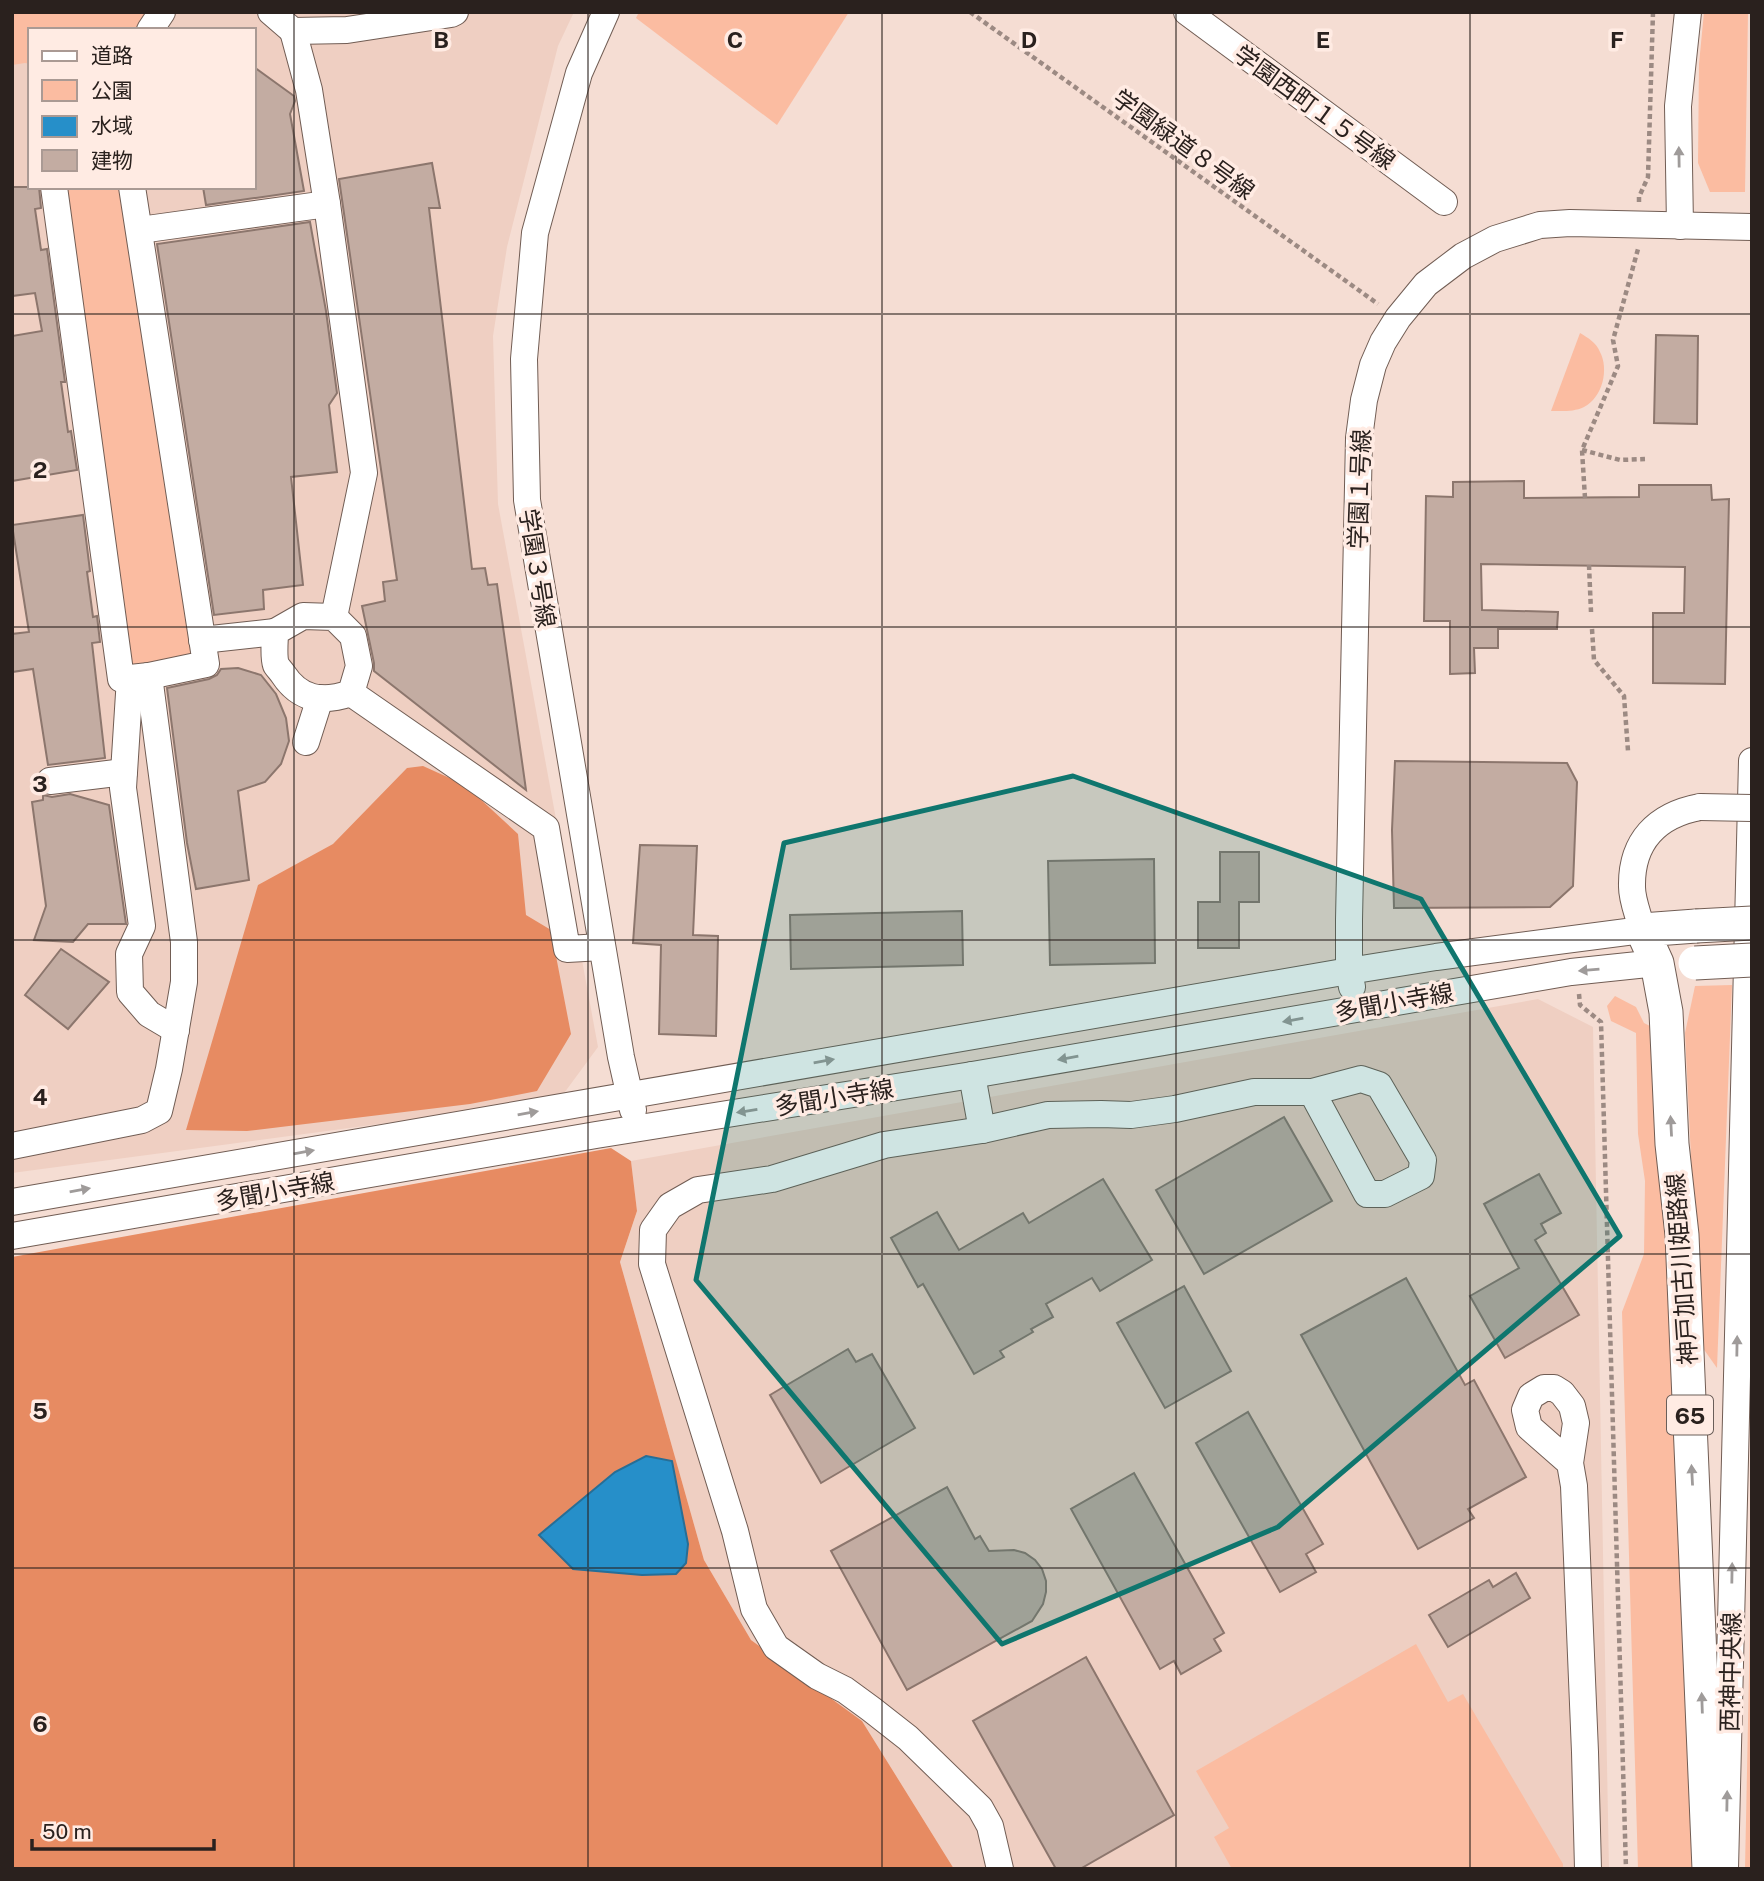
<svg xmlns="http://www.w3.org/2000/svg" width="1764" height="1881" font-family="'Public Sans','Noto Sans JP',sans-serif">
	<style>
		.built { fill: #efcfc2; fill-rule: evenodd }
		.green { fill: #fbbca1 }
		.forest { fill: #e78b62; fill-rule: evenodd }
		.water { fill: #268fc9; stroke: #276e96; stroke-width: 2 }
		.building { fill: #c3aca2; stroke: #8c766d; stroke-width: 2 }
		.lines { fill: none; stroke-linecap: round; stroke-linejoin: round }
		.minor-casing { stroke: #715d54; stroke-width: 28 }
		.major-casing { stroke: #715d54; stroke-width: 35 }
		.path { stroke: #9c8a83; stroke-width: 4.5; stroke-dasharray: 5 3.5; stroke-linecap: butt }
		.minor { stroke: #fff; stroke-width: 26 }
		.major { stroke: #fff; stroke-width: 33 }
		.minor-bridge-casing { stroke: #715d54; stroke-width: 28; stroke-linecap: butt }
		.major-bridge-casing { stroke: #715d54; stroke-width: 35; stroke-linecap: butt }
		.minor-bridge { stroke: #fff; stroke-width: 26 }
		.major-bridge { stroke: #fff; stroke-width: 33 }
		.oneway { fill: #9f9b9a }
		.marked { fill: #0f766e; fill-opacity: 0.2; stroke: #0f766e; stroke-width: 5; stroke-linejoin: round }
		.grid { fill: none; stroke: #2a211e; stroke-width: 2; stroke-opacity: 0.55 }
		.labels { text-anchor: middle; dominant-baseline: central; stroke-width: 7; stroke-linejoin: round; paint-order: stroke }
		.shield { fill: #ffebe3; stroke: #6a5e59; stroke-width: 2 }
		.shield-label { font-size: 23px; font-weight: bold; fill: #2a211e }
		.street-label { font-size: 24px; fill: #2a211e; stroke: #ffebe3 }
		.grid-label { font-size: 23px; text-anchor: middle; font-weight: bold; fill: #2a211e; stroke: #ffebe3; stroke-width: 7; stroke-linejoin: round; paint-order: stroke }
	</style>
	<rect width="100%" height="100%" fill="#f5ddd3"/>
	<g class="built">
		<path d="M12,12H574L558,46L507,247L493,336L498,504L598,1047L559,1100L12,1173ZM30,30H254V187H30Z"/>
		<polygon points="1538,999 1593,1027 1609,1869 954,1869 862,1721 751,1640 704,1560 620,1262 637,1211 631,1161"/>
	</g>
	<g class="green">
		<polygon points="12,12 158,12 144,30 30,30 30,64 25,63 12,65"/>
		<polygon points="639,12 849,12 777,125 636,18"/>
		<polygon points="1704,12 1748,12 1745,192 1710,192 1698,163 1699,64"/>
		<polygon points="54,187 131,187 206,664 121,679"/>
		<path d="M1580,333C1588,338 1596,342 1600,352C1609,369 1603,397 1584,407C1574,412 1562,411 1551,411Z"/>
		<polygon points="1732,985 1717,1368 1700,1344 1685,1033 1695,986"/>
		<polygon points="1615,996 1636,1007 1644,1023 1654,1028 1669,1194 1696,1869 1638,1869 1622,1312 1644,1254 1645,1181 1638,1134 1636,1033 1611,1021 1607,1006"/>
		<polygon points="1752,1526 1752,1869 1745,1869"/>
		<polygon points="1416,1644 1448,1702 1463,1694 1563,1864 1563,1869 1232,1869 1214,1837 1229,1828 1196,1771"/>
	</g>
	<g class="forest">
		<polygon points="423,766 465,785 518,834 526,915 551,930 571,1034 537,1091 470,1104 247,1131 186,1130 258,885 333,844 407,768"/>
		<path d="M611,1148L631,1161L637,1211L620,1262L704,1560L751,1640L862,1721L954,1869H12V1257ZM615,1472L677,1574L642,1575L573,1569L540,1535Z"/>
	</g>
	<polygon class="water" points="646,1456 672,1461 688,1544 686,1563 676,1574 642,1575 573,1569 539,1535 615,1472"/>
	<g class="building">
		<polygon points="254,67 294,96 295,101 290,114 304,191 206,205 203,187 254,187"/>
		<polygon points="432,163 440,208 429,208 472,569 485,568 488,585 497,584 526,790 374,671 374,663 362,606 385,601 383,582 397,580 339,179"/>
		<polygon points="12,187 39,187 41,208 35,209 41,250 47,249 65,382 61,382 68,432 71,431 77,470 12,481 12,336 42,331 35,293 12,296"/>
		<polygon points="310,222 326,311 337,393 329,405 337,472 291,477 303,585 263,590 264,609 214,615 157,244"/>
		<polygon points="1656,335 1698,336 1697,424 1654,423"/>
		<polygon points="1524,481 1524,498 1639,497 1639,485 1711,485 1712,500 1729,499 1725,684 1653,683 1653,613 1684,613 1685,567 1481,564 1482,610 1558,612 1557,629 1498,629 1498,648 1474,648 1475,673 1450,674 1450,621 1424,621 1426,496 1453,497 1453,482"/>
		<polygon points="83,515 90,571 87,572 93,617 97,616 100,642 92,643 105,758 48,765 33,669 12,672 12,634 29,632 12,525"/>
		<polygon points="238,668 261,675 276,694 286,718 289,741 281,764 265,782 238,791 249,880 196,889 187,843 167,688 209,679 217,675 221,669"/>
		<polygon points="1395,761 1567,763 1577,782 1573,886 1550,907 1394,908 1392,830"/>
		<polygon points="70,794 109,805 126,924 88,924 73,942 34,940 46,906 32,802 43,800 43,795 52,797"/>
		<polygon points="640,845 697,846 693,935 718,936 716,1036 659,1034 661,945 633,943"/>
		<polygon points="1220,852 1259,852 1259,902 1239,902 1239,948 1198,948 1198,902 1220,902"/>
		<polygon points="1154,859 1155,963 1050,965 1048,861"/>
		<polygon points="962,911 963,965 791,969 790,915"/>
		<polygon points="61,949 109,982 68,1029 25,995"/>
		<polygon points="1284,1117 1332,1201 1204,1274 1156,1190"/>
		<polygon points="1539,1174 1561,1213 1541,1224 1546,1233 1535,1240 1579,1315 1505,1358 1470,1296 1519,1268 1484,1204"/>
		<polygon points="1103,1179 1152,1260 1100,1291 1092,1278 1046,1304 1053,1317 1031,1329 1033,1332 1000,1351 1004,1357 974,1374 923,1284 918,1287 891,1238 937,1212 959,1250 1023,1213 1029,1223"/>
		<polygon points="1406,1278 1465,1385 1474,1380 1526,1477 1468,1509 1474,1518 1418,1549 1301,1335"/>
		<polygon points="1184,1286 1231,1371 1165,1408 1117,1323"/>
		<polygon points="848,1349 856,1362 872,1354 915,1428 821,1483 770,1395"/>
		<polygon points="1248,1412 1323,1544 1306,1554 1316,1572 1280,1592 1196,1443"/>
		<polygon points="1134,1473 1224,1633 1214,1639 1221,1651 1181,1674 1174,1661 1160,1669 1071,1509"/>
		<polygon points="947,1487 975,1539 980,1536 989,1551 1014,1550 1025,1553 1035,1560 1042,1569 1046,1581 1046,1592 1043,1604 1032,1621 907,1690 831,1551"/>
		<polygon points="1516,1573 1530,1598 1448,1647 1429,1615 1489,1580 1493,1587"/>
		<polygon points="1086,1657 1174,1815 1080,1869 1056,1869 973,1721"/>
	</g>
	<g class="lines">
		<g class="minor-casing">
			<g id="minor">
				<polyline points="271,12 293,31"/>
				<polyline points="606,12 579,73 535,233 524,359 527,500 621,1057 633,1110"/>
				<polyline points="1187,12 1444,202"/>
				<polyline points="150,30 162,12"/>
				<polyline points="54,187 121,679 149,676 206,664 132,187"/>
				<polyline points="1680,226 1678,106 1688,12"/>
				<polyline points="140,230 327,204"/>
				<polyline points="334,617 364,473 327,204 309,90 293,31 347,30 451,14 455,12"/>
				<polyline points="202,640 275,632"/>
				<polyline points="130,678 123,788 142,926 129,954 130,992 149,1014 176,1030"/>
				<path d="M351,693L359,666L353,636L334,617L303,616L275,632C275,641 273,656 276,665C278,668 281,671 283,674C300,700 322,703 351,693L546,828L567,949L602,947"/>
				<polyline points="306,742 320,698"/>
				<polyline points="50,781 124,772"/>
				<polyline points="1352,987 1349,971 1349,920 1359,438 1364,400 1373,365 1383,342 1398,318 1426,284 1463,256 1495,239 1540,225 1570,223 1752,227"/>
				<polyline points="972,1075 982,1130"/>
				<polyline points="12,1146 142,1120 159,1111 169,1069 184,982 184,942 149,676"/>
				<path d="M12,1202L1349,971L1436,957L1642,930C1639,916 1632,901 1632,887C1631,841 1657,815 1700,807"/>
				<polyline points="12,1236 596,1135 972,1075 1571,972 1657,963"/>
				<polyline points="1570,1463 1529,1427 1525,1410 1531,1396 1544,1388 1554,1388 1562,1393 1572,1406 1576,1423 1570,1463 1574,1486 1585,1752 1588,1869"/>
				<polyline points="1000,1869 990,1826 980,1808 908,1738 871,1709 845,1690 817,1676 776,1647 754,1609 735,1531 652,1264 653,1230 670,1206 698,1190 772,1179 884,1145 982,1130 1048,1115 1101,1114 1131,1115 1175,1109 1254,1092 1312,1092 1367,1194 1385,1194 1421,1176 1423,1160 1379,1085 1361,1079 1312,1092"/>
				<polyline points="1725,1869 1752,761"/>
			</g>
		</g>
		<g class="major-casing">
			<polyline id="major" points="1696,926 1642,930 1657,963 1666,1012 1672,1144 1682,1235 1709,1869"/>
		</g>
		<g class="path">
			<polyline points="970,12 1378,304"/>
			<polyline points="1639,202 1639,197 1648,177 1653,12"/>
			<polyline points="1582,450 1620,460 1645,459"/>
			<polyline points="1585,498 1582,450 1618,366 1613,340 1638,249"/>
			<polyline points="1589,565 1591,612"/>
			<polyline points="1592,629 1594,660 1624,696 1628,751"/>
			<polyline points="1579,994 1580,1005 1601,1022 1626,1869"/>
		</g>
		<use href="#minor" class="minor"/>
		<use href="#major" class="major"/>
		<g class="minor-bridge-casing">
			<polyline id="minor-bridge" points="1700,807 1752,808"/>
		</g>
		<g class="major-bridge-casing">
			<g id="major-bridge">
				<polyline points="1696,926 1752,923"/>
				<polyline points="1695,963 1752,960"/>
			</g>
		</g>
		<use href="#minor-bridge" class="minor-bridge"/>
		<use href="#major-bridge" class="major-bridge"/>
	</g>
	<defs><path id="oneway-solid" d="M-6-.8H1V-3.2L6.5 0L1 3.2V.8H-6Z" transform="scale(1.75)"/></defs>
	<g class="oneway">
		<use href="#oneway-solid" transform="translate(1679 157) rotate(-91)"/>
		<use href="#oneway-solid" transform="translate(1589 970) rotate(175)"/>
		<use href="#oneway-solid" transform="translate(1293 1020) rotate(170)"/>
		<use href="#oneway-solid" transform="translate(1068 1058) rotate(170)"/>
		<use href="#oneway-solid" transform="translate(824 1061) rotate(-10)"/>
		<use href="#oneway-solid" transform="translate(747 1111) rotate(171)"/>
		<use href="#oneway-solid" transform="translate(528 1113) rotate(-10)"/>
		<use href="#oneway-solid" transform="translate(1671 1126) rotate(-93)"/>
		<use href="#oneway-solid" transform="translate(304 1152) rotate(-10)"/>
		<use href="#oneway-solid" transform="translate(80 1190) rotate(-10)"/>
		<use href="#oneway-solid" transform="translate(1737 1346) rotate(-89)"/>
		<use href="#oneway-solid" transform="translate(1692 1475) rotate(-93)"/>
		<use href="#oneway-solid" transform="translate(1732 1573) rotate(-89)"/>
		<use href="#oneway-solid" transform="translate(1702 1703) rotate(-92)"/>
		<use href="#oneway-solid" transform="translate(1727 1801) rotate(-89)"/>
	</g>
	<path class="marked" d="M1073,776L1421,899L1620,1236L1278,1527L1002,1644L696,1280L784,843Z"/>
	<path class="grid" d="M294,12V1869M588,12V1869M882,12V1869M1176,12V1869M1470,12V1869M12,314H1752M12,627H1752M12,940H1752M12,1254H1752M12,1568H1752"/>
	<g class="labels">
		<rect class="shield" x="1667" y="1395.5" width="46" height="39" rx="5"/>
		<g class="shield-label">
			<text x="1690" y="1415">65</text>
		</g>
		<g class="street-label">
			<text transform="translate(1315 107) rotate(36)">学園西町１５号線</text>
			<text transform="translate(1184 144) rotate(36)">学園緑道８号線</text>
			<text transform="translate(1359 489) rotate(-88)">学園１号線</text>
			<text transform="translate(538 568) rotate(81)">学園３号線</text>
			<text transform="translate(1394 1002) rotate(-10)">多聞小寺線</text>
			<text transform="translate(834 1097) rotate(-9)">多聞小寺線</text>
			<text transform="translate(275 1191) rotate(-10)">多聞小寺線</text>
			<text transform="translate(1681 1269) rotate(-94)">神戸加古川姫路線</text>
			<text transform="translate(1730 1672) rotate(-89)">西神中央線</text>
		</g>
	</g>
	<g class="grid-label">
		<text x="441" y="48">B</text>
		<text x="735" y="48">C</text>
		<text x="1029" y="48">D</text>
		<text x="1323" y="48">E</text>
		<text x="1617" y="48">F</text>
		<text x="40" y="478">2</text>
		<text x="40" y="792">3</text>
		<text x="40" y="1105">4</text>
		<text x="40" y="1419">5</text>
		<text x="40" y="1732">6</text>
	</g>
	<rect width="1764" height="1881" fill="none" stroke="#2a211e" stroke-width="28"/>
	<rect x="28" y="28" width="228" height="161" fill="#ffebe3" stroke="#aa9a94" stroke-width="2"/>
	<rect x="42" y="51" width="35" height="10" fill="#ffffff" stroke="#aa9a94" stroke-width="2"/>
	<text x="91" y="63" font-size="21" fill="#2a211e">道路</text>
	<rect x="42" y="80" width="35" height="21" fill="#fbbca1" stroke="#aa9a94" stroke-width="2"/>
	<text x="91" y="98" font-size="21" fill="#2a211e">公園</text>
	<rect x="42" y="116" width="35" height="21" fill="#268fc9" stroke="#aa9a94" stroke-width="2"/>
	<text x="91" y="133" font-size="21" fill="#2a211e">水域</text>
	<rect x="42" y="150" width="35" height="21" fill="#c3aca2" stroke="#aa9a94" stroke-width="2"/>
	<text x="91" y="168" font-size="21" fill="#2a211e">建物</text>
	<path d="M32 1839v10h182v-10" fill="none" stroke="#2a211e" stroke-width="3.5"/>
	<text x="42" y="1839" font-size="21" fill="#2a211e" stroke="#ffebe3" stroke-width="5" paint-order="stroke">50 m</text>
</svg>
